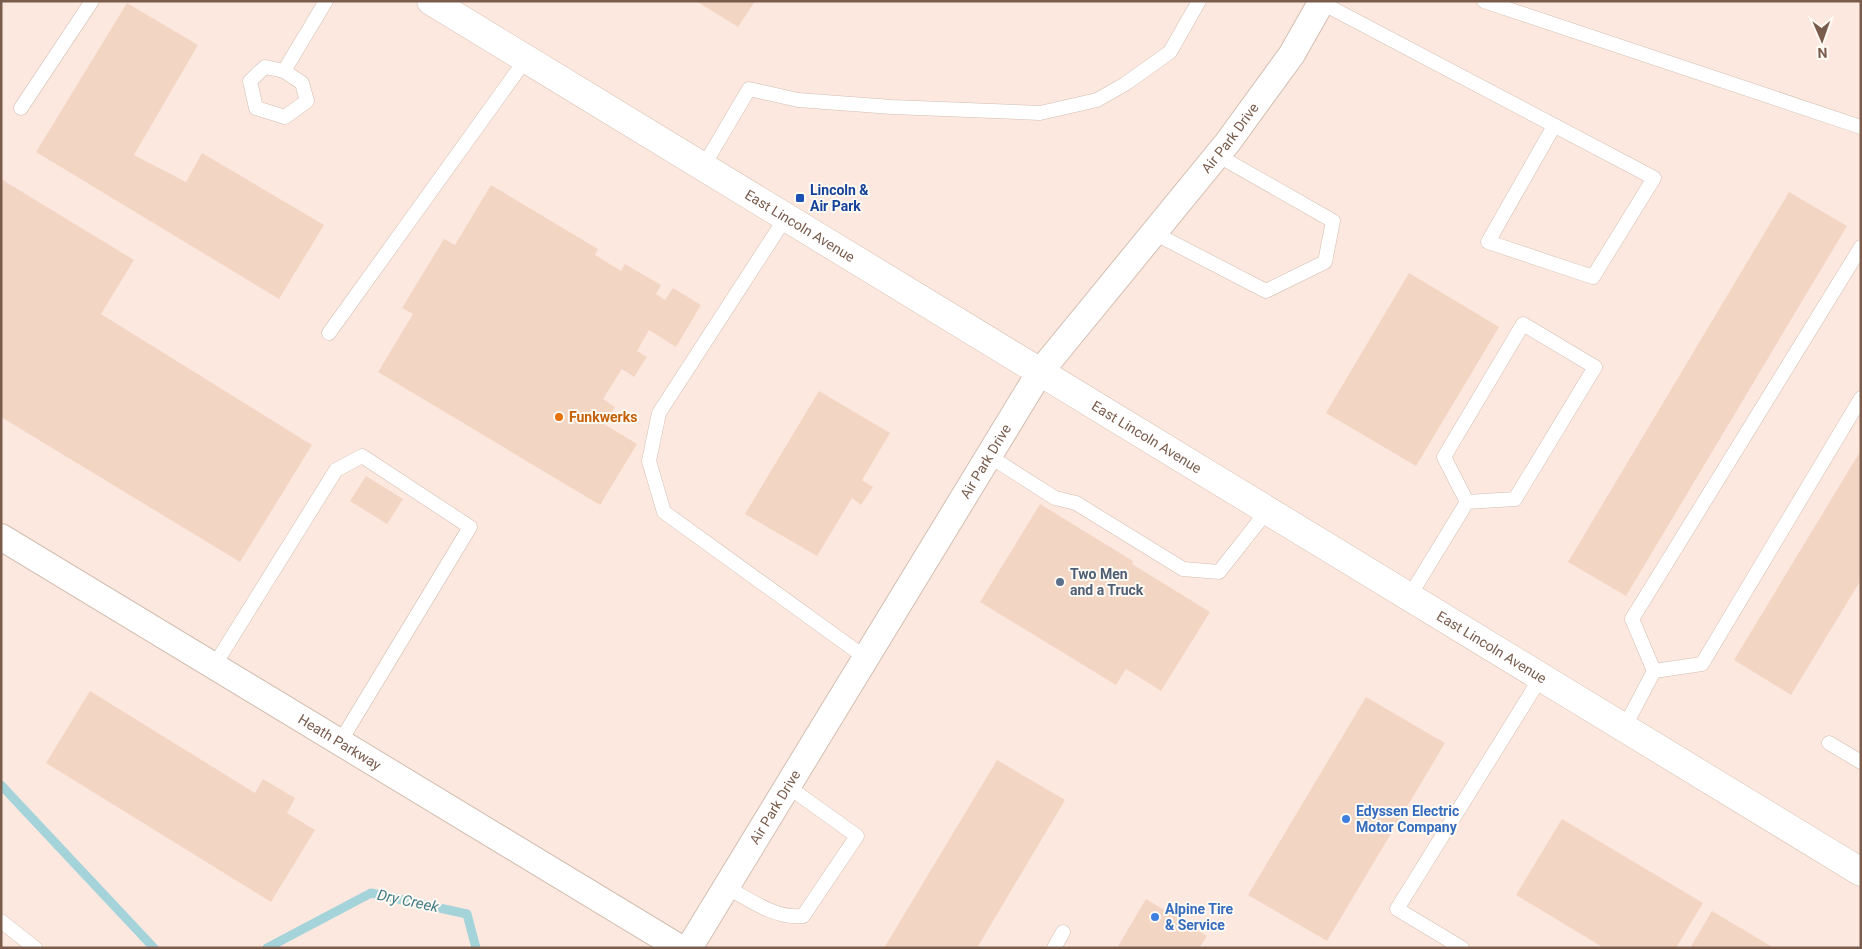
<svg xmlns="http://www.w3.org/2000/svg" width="1862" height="949" font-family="Roboto,sans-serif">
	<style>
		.commercial { fill: #fde8e0 }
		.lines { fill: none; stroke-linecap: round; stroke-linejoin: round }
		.stream { stroke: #a5d3da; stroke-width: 9 }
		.building { fill: #f3d5c3 }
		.lane-casing { stroke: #d1beb0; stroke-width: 15 }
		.street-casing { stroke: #d1beb0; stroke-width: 28 }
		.secondary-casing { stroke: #d6c0b0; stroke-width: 29 }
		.lane { stroke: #fff; stroke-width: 14 }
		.street { stroke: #fff; stroke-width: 26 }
		.secondary { stroke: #fff; stroke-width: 28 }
		.transit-dot { fill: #1a4fb4; stroke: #fffaf3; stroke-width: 2 }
		.food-dot { fill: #e8710a; stroke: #fffaf3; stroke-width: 2 }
		.service-dot { fill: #5c6f8a; stroke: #fffaf3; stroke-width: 2 }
		.shop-dot { fill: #3f7fe0; stroke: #fffaf3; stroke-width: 2 }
		.labels { text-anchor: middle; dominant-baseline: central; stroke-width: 4; stroke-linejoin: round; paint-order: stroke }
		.street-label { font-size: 14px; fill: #7a5c4d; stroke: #fffaf3 }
		.transit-label { font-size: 14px; font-weight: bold; fill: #164399; stroke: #fffaf3; text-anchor: start }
		.food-label { font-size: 14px; font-weight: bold; fill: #c56008; stroke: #fffaf3; text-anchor: start }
		.service-label { font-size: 14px; font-weight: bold; fill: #4e5e75; stroke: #fffaf3; text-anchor: start }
		.shop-label { font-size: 14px; font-weight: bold; fill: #366cbe; stroke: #fffaf3; text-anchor: start }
		.water-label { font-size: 15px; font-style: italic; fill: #437c86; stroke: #fffaf3 }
	</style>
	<rect width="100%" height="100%" fill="#fdf6ec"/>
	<rect class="commercial" x="1" y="1" width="1860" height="947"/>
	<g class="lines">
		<g class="stream">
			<polyline points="1,785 154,948"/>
			<polyline points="267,948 371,893 467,914 476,948"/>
		</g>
	</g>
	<g class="building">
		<polygon points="696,1 755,1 738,27"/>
		<polygon points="127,3 198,45 134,155 186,182 202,153 324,225 279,299 36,152"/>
		<polygon points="1,179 134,260 101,314 312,445 240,562 1,417"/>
		<polygon points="491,185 598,249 595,255 621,271 625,264 661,285 656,294 665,300 673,288 701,305 676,347 649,330 637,351 647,357 634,377 622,369 603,399 615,407 604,424 637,444 600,505 378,372 413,314 402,308 444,239 455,245"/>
		<polygon points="1789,192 1847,226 1626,596 1568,562"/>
		<polygon points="1409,273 1499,327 1416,466 1326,413"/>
		<polygon points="819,391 890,433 862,480 873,487 861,505 852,498 817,556 745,514"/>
		<polygon points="1861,450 1861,580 1791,695 1734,660"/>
		<polygon points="366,476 403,499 387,524 350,501"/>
		<polygon points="1040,504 1133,561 1132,564 1210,612 1161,691 1126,669 1116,685 980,602"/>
		<polygon points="90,691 255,793 263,779 295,798 287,813 315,830 271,902 46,763"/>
		<polygon points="1366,697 1445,743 1327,941 1248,895"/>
		<polygon points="997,760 1065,800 977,948 884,948"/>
		<polygon points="1562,819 1703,903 1676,948 1604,948 1516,895"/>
		<polygon points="1146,899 1207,936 1199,948 1117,948"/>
		<polygon points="1712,911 1774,948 1690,948"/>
	</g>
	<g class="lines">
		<g class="lane-casing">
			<g id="lane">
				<polyline points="1484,1 1861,127"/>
				<polyline points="1322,3 1654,178 1593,277 1488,242 1554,126"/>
				<polygon points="265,67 284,71 302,83 307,101 285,117 256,108 250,81"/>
				<polyline points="284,71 326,1"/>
				<polyline points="21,108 92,1"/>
				<polyline points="703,167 749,89 798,100 892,107 1040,113 1097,100 1125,84 1170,52 1199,1"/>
				<polyline points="786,217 659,413 649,461 664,512 866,658"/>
				<polyline points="1154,233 1266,291 1325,262 1333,221 1217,155"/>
				<polyline points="329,333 526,59"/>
				<polyline points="989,456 1055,498 1076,503 1183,569 1219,572 1267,511"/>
				<polyline points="1409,597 1467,502 1515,499 1595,367 1523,324 1444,457 1467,502"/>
				<polyline points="214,666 336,470 362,456 470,527 340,742"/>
				<polyline points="1654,671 1632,619 1861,247"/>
				<polyline points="1654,671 1702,664 1861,398"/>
				<polyline points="1624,728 1654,671"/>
				<polyline points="1829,743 1861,762"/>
				<path d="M726,887C749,899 775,919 803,916L857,836L787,786"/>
				<polyline points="1,921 35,948"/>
				<polyline points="1054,948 1063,932"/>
				<polyline points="1462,948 1397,909 1541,677"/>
			</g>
		</g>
		<g class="street-casing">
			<g id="street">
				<path id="s1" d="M1,537L680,948"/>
				<path id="s2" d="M689,948L1040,372L1228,142L1292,54L1322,1"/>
			</g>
		</g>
		<g class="secondary-casing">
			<g id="secondary">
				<path id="s3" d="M431,1L1861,872"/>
			</g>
		</g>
		<use href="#lane" class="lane"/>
		<use href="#street" class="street"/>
		<use href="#secondary" class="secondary"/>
	</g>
	<rect class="transit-dot" x="795" y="193" width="10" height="10" rx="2.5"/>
	<circle class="food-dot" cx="559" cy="417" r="5"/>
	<circle class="service-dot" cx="1060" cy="582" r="5"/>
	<g class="shop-dot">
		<circle cx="1346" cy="819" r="5"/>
		<circle cx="1155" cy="917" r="5"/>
	</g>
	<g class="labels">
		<g class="street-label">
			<text stroke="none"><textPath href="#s2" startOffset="976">Air Park Drive</textPath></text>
			<text stroke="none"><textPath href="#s3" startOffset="432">East Lincoln Avenue</textPath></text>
			<text stroke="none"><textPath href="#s3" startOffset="838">East Lincoln Avenue</textPath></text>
			<text stroke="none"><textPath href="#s2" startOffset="570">Air Park Drive</textPath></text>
			<text stroke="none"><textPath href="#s3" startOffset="1242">East Lincoln Avenue</textPath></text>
			<text stroke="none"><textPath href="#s1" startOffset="396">Heath Parkway</textPath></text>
			<text stroke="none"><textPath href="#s2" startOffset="165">Air Park Drive</textPath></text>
		</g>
		<g class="transit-label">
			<text x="810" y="190">Lincoln &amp;<tspan x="810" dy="16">Air Park</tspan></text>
		</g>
		<g class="food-label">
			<text x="569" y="417">Funkwerks</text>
		</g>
		<g class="service-label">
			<text x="1070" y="574">Two Men<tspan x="1070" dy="16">and a Truck</tspan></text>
		</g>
		<g class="shop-label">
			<text x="1356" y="811">Edyssen Electric<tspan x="1356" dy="16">Motor Company</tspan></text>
			<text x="1165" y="909">Alpine Tire<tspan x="1165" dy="16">&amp; Service</tspan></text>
		</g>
		<g class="water-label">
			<text transform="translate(408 901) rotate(12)">Dry Creek</text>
		</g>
	</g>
	<rect width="1862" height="949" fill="none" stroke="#7a5c4d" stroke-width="5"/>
	<g transform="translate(1822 40) rotate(178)" stroke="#fffaf3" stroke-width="4" paint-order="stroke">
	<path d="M0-4L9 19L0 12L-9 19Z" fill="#7a5c4d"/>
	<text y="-8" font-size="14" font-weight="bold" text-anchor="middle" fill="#7a5c4d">N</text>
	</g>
</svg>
